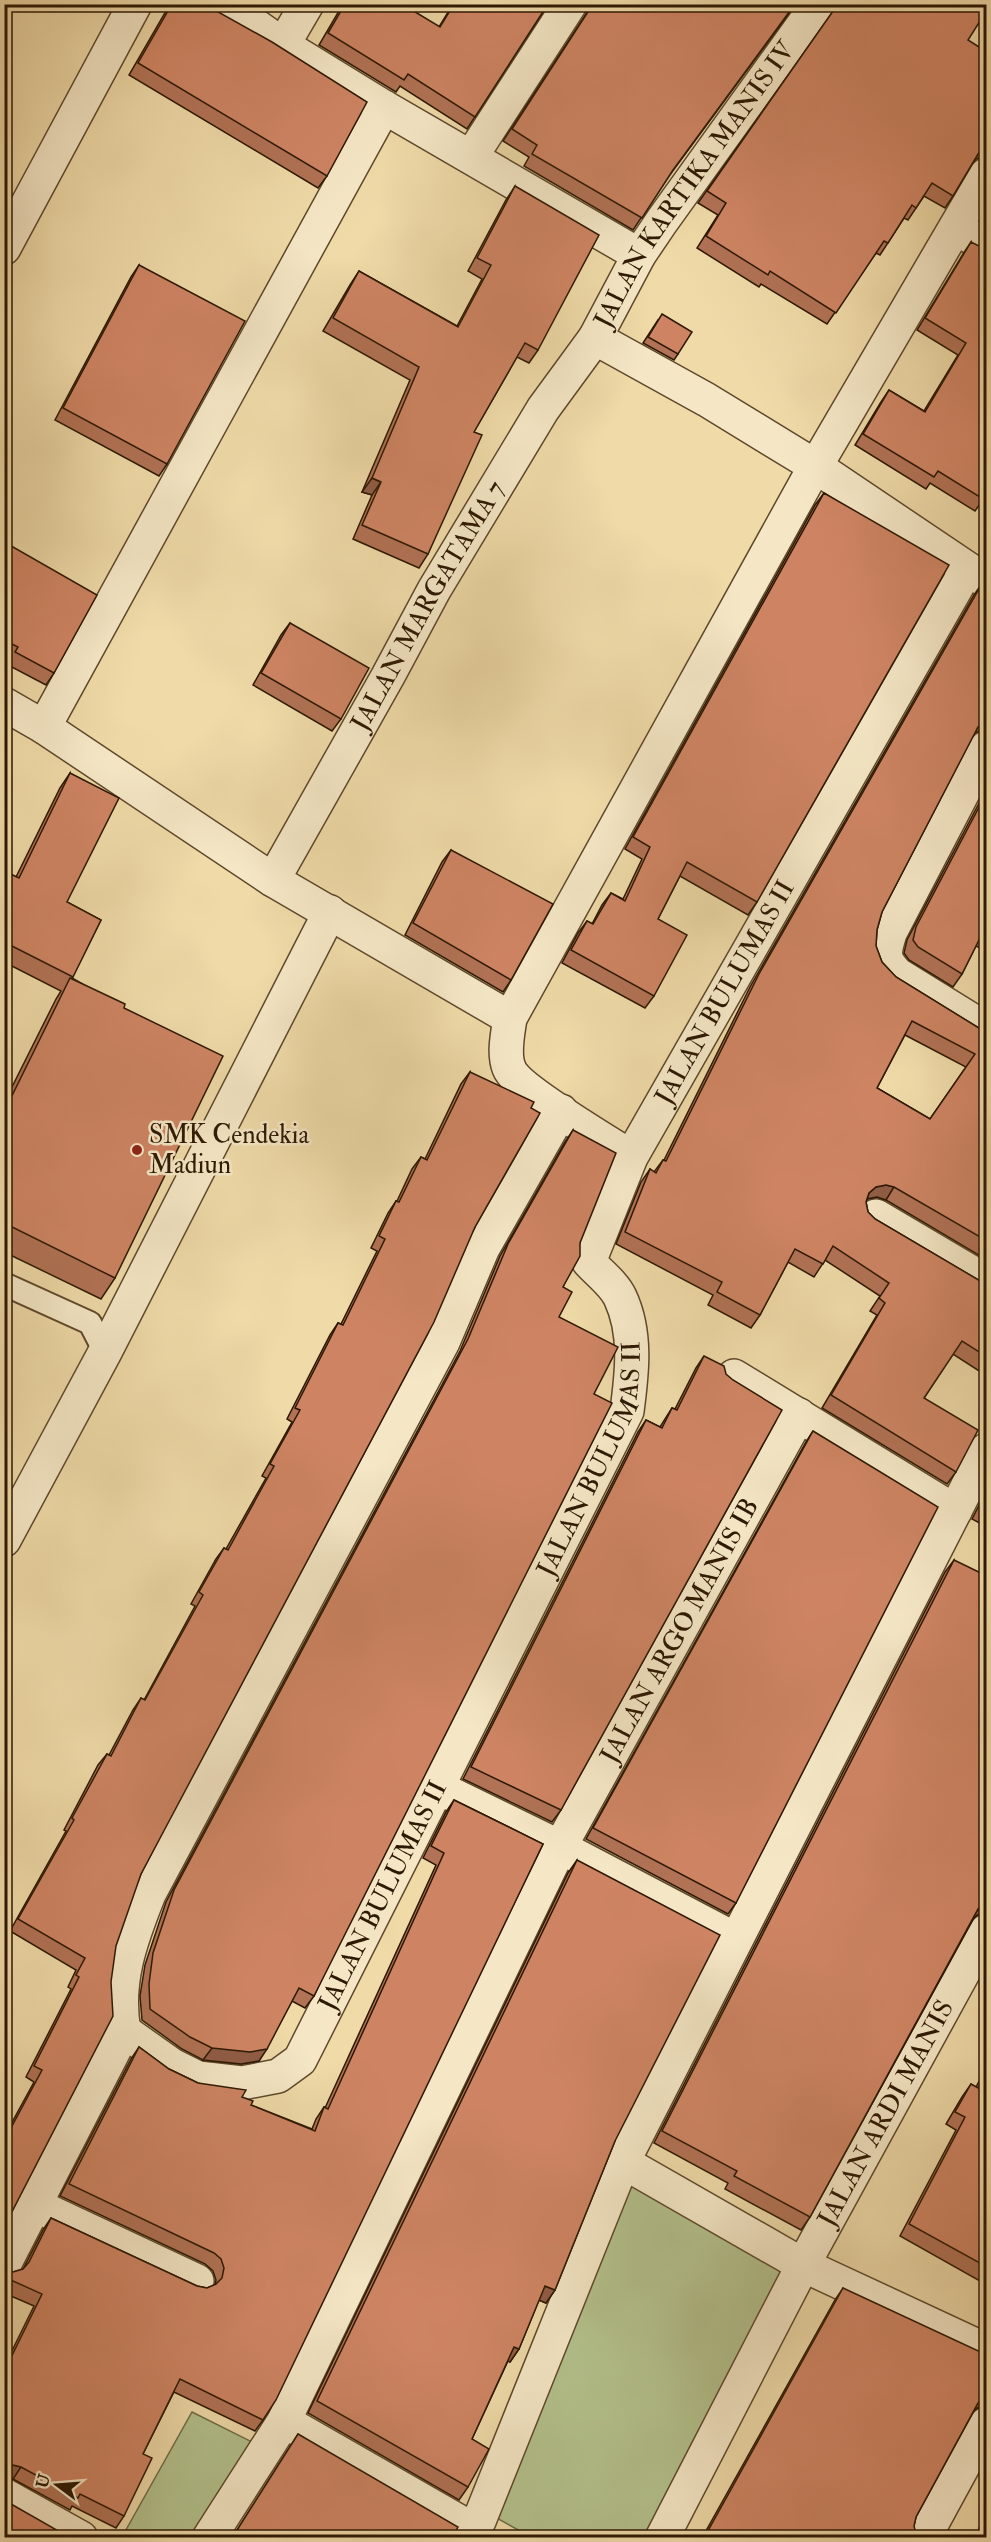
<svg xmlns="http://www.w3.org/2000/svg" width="991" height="2542" font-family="'IM FELL Double Pica',serif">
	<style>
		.green { fill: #b3c18c; stroke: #706c48; stroke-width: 1.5 }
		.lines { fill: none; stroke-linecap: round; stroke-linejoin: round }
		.lane-casing { stroke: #5e482c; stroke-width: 26 }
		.street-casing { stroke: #5e482c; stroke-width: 36 }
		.lane { stroke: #f5e7c6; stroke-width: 22 }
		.street { stroke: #f5e7c6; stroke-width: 33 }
		.wall { fill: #b17255; stroke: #2d1803; stroke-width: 1.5; fill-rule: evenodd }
		.shaded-wall { fill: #905c45; stroke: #2d1803; stroke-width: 1.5 }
		.building { fill: #ce8463; stroke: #2d1803; stroke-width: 1.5; fill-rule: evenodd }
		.poi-dot { fill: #8f2418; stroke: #f5e7c6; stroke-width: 2 }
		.labels { text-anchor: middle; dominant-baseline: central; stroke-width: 5; stroke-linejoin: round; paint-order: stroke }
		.street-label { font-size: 26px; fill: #2d1803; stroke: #f5e7c6 }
		.poi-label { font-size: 26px; fill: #2d1803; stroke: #f5e7c6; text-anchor: start }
	</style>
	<rect width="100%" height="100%" fill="#efdaa8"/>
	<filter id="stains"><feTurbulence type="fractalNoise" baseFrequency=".00333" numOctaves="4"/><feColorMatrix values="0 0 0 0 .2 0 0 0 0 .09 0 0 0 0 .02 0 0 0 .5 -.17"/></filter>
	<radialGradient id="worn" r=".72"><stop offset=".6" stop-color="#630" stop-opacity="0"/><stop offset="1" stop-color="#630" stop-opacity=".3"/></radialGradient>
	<g class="green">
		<polygon points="628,2181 784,2268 644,2537 531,2537 493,2516"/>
		<polygon points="192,2412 260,2446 200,2537 122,2537"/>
	</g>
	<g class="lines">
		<g class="lane-casing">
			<polyline id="lane" points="4,1284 90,1323 105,1352"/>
		</g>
		<g class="street-casing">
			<g id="street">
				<polyline points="225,4 283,45 384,107 639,255"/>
				<polyline points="986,4 986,5"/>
				<polyline points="283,45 307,4"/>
				<polyline points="471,157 570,4"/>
				<polyline points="956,227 986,247"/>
				<polyline points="4,248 135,4"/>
				<polyline points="595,338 707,400 815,466 986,581"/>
				<polyline points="4,704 44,727 273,880 510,1018"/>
				<polyline points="44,727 384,107"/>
				<path d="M986,748L890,933C884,953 882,958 897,974L986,1029"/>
				<path id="s1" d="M273,880L388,676L434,590L543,409L595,338L639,255L662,221L818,4"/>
				<path d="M631,1157C609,1143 516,1088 509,1068C503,1053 508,1033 510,1018L807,481L986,175"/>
				<polyline points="876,1216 986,1281"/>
				<polyline points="734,1376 955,1511"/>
				<polyline points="4,1540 105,1352 330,912"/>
				<polyline points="437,1787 560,1847 735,1939"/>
				<path id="s2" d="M124,2031L172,2065L198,2078L242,2083L278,2076L300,2060L627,1411C632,1373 637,1333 620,1297C614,1284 598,1272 589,1262L631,1157L967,569"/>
				<polyline points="623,2162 803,2265 986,2350"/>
				<polyline points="35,2205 197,2281"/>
				<path d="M4,2265L124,2031C115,1982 131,1939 149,1894L443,1342L483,1248L561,1111"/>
				<polyline points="284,2421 467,2526 474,2525 479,2521 623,2162 986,1450"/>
				<polyline points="4,2495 81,2538"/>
				<path id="s3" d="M209,2538L284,2421L560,1847L799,1415"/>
				<path id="s4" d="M662,2538L803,2265L986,1931"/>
				<polyline points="924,2538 986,2424"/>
			</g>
		</g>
		<use href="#lane" class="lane"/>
		<use href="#street" class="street"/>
	</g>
	<g class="wall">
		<polygon points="170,4 204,4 327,176 318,188 129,75"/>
		<polygon points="343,4 402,4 439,27 453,4 548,4 467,129 400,86 396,92 319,45"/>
		<polygon points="588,4 796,4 669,176 633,230 524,166 529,157 503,141 586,14"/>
		<polygon points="838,4 968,40 976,159 973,162 953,196 945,208 924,196 908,220 904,218 880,255 876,253 827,324 761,284 759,287 697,248 718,215 698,203"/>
		<polygon points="515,186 538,350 529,363 517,357 474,432 428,554 419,568 353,539 372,495 362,492 410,380 323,331 350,285 359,271 457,326 482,279 468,271 506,200"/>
		<polygon points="987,211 987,226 981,221"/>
		<polygon points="971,242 987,494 975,511 930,483 926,489 855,445 881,402 889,390 924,411 958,355 917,330 963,254"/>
		<polygon points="139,265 167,464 159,476 55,420 131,277"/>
		<polygon points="658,320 678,354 674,360 643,343"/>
		<polygon points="824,493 757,902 748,915 680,876 658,919 654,996 645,1008 562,963 578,933 587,921 592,924 602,905 611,893 623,899 642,859 625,849 815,505"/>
		<polygon points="4,544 54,673 46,685 6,664 9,659 4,657"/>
		<path d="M983,582L987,584V730L976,732L974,734L882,912L877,930L876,946L882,962L896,977L987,1033V1260L886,1200L877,1197L867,1199L866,1202L868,1212L875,1219L987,1285V1376L953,1354L924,1398L956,1472L947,1484L822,1408L877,1315L870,1311L880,1296L825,1260L814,1277L788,1262L760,1315L751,1328L708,1305L713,1295L616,1244L641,1182L650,1169L654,1172L663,1160H664L750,987L974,595ZM905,1035L966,1067L930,1119L877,1088Z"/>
		<polygon points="290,623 341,719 332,731 253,685 281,635"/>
		<polygon points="70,773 67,902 101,920 72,978 124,1008 115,1278 101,1299 4,1252 4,1103 56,999 61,991 4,962 4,871 16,877 60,788"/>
		<polygon points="987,788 987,951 976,946 962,974 953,987 909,960 904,953 907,940"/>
		<polygon points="451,850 511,980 503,992 405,935 442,862"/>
		<polygon points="470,1072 475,1227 141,1874 4,2227 4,2137 34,2082 26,2077 71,1989 68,1987 76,1970 10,1931 66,1831 64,1830 98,1765 107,1754 109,1755 133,1710 141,1698 144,1700 195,1606 191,1604 216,1559 224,1548 226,1549 266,1478 262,1476 292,1422 287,1419 330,1335 338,1323 341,1324 377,1251 371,1248 388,1213 396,1201 397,1201 412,1169 421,1157 425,1159 461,1084"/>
		<polygon points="573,1130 580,1243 563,1287 559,1317 594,1394 314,1996 305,2008 292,2001 259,2061 241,2064 203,2060 182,2049 142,2020 140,1996 145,1965 166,1902 460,1351 500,1256 565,1142"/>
		<polygon points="704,1356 561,1810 552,1822 463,1779 638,1432 646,1420 660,1427 672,1408 675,1409 696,1368"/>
		<polygon points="813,1431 736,1903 728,1914 586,1839 806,1442"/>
		<polygon points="987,1490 987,1527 972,1519"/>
		<polygon points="954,1560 977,1915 974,1918 810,2217 801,2230 725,2189 728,2183 654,2143 945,1572"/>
		<polygon points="454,1800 543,1844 263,2420 255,2431 174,2392 143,2454 124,2516 116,2528 72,2506 70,2510 13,2479 4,2476 4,2367 34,2306 4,2293 4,2270 13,2272 23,2269 43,2230 51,2218 197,2286 207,2288 215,2285 216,2280 213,2271 205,2264 60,2196 131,2059 139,2047 169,2069 198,2083 242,2097 251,2105 312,2129 316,2119 324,2107 325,2108 436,1865 423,1858 446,1812"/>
		<polygon points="577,1860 615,2141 555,2290 546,2303 539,2300 519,2349 510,2362 508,2361 472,2439 468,2487 459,2500 308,2413 568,1873"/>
		<polygon points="987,2066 987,2285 900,2236 956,2130 946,2124 962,2097 971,2084 976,2087"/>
		<polygon points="843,2288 987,2405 977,2408 974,2411 916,2517 914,2526 914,2538 702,2538 835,2300"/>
		<polygon points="298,2434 452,2538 232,2538"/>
		<polygon points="987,2518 987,2538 973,2538"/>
	</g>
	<g class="shaded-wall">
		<polygon points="985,147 987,147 987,156 976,159 970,166 978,154"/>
		<polygon points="372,478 381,482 372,495 362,492"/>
		<polygon points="985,719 987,719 987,730 976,732 969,739 978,727"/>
		<polygon points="886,1185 894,1187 886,1200 877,1197 867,1199 869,1193 876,1187"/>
		<polygon points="986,1902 987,1902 987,1914 977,1915 970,1922 978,1909"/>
		<polygon points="212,2048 267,2049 259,2061 241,2064 203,2060"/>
		<polygon points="545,2286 555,2290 546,2303 536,2299"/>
		<polygon points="514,2347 519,2349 510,2362 506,2360"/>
		<polygon points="987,2395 987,2405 977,2408 970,2415 978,2403"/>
		<polygon points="13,2465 21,2467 13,2479 4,2476 4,2467"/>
	</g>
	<g class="building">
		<polygon points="172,4 204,4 272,42 367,102 327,176 138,63"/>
		<polygon points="345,4 402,4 440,27 454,4 548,4 475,117 408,74 404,80 328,33"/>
		<polygon points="593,4 795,4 673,170 642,218 532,154 537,145 512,129"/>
		<polygon points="838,4 981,4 987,10 968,40 987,52 987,147 985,147 978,154 953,196 932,183 916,208 912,205 888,243 884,241 836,313 770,271 768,275 706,236 726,203 707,191"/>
		<polygon points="515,186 599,235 538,350 525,343 474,432 482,435 428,554 362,525 381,482 372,478 419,367 333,318 359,271 458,327 491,265 477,258"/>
		<polygon points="971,242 987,250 987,494 983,499 938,471 934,477 863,434 889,390 925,412 966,343 925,318"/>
		<polygon points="139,265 245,321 167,464 63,408"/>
		<polygon points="662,314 692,332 678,354 648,337"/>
		<polygon points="824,493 949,565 757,902 687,862 658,919 687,935 654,996 571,950 587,921 593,924 611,893 625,901 650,847 633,837"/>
		<polygon points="6,543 97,595 54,673 15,652 18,647 4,640 4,545"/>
		<path d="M983,582L987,584V719L978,727L882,912L877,930L876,946L882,962L896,977L987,1033V1241L894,1187L886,1185L876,1187L869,1193L866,1202L868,1212L875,1219L987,1285V1357L962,1341L924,1398L978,1430L956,1472L831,1395L885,1303L879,1298L889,1283L833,1246L823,1264L795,1249L760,1315L717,1292L722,1282L625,1232L650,1169L656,1173L663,1160L666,1161L759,974ZM912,1021L975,1054L930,1119L877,1088Z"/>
		<polygon points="290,623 369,668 341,719 261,673"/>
		<polygon points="70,773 119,798 67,902 101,920 73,977 4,942 4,871 19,878"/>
		<polygon points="987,792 987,934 983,932 962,974 918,947 913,940 916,927"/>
		<polygon points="451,850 553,904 511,980 413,923"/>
		<polygon points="70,978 125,1004 124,1008 223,1056 115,1278 4,1223 4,1112"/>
		<polygon points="470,1072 534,1102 531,1108 540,1113 475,1227 434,1322 141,1874 116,1946 111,1982 113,2016 4,2227 4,2141 42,2070 34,2066 79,1977 76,1975 85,1958 18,1919 74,1820 72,1818 107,1754 111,1756 141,1698 145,1700 203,1595 199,1592 224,1548 228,1550 274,1466 270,1464 300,1410 295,1408 338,1323 343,1325 385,1239 379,1236 396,1201 399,1202 421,1157 427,1160"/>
		<polygon points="573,1130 616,1153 580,1243 580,1256 563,1287 572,1292 559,1317 618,1347 594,1394 612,1403 314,1996 299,1988 267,2049 250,2052 212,2048 190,2037 150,2009 149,1984 153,1953 174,1890 468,1339 508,1244"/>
		<polygon points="704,1356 724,1366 726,1374 733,1380 782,1410 561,1810 471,1767 646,1420 662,1428 672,1408 677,1410"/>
		<polygon points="813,1431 938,1507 736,1903 593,1828"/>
		<polygon points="987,1495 987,1509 981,1506"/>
		<polygon points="954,1560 987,1576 987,1902 978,1909 810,2217 734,2176 737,2171 662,2131"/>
		<polygon points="454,1800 543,1844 276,2400 263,2420 180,2379 143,2454 152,2458 124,2516 80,2494 78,2498 21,2467 13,2465 4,2467 4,2372 42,2294 4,2277 4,2270 13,2272 23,2269 29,2262 51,2218 197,2286 207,2288 216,2284 222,2278 224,2268 221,2259 214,2253 69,2184 139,2047 169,2069 198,2083 246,2090 242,2097 253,2101 251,2105 315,2131 324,2107 328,2109 444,1853 431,1846"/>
		<polygon points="577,1860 720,1935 615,2141 555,2290 545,2286 519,2349 514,2347 472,2439 489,2449 468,2487 317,2401"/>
		<polygon points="987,2071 987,2267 909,2224 965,2117 955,2112 971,2084 978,2088"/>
		<polygon points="843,2288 987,2355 987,2395 978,2403 916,2517 914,2526 916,2534 914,2538 704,2538"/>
		<polygon points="298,2434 458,2527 452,2538 232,2538"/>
		<polygon points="4,2500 62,2533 60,2538 4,2538"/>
		<polygon points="987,2518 987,2533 979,2528"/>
	</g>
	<circle class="poi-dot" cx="137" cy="1150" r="6"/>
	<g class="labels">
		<g class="street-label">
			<text stroke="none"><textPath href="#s1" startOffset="814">JALAN KARTIKA MANIS IV</textPath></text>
			<text stroke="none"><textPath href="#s1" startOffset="315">JALAN MARGATAMA 7</textPath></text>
			<text stroke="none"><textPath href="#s2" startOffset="1388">JALAN BULUMAS II</textPath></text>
			<text stroke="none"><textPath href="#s2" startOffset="866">JALAN BULUMAS II</textPath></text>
			<text stroke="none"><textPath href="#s3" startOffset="1023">JALAN ARGO MANIS IB</textPath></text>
			<text stroke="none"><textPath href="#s2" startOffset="380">JALAN BULUMAS II</textPath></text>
			<text stroke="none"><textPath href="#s4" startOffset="480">JALAN ARDI MANIS</textPath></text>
		</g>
		<g class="poi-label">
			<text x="149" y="1135">SMK Cendekia<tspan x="149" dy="30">Madiun</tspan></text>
		</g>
	</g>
	<rect width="991" height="2542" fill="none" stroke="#efdaa8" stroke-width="24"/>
	<rect x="6" y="6" width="979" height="2530" fill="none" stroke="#2d1803" stroke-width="3"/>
	<rect x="12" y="12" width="967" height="2518" fill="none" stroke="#2d1803" stroke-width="1.5"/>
	<g transform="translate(57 2485) rotate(286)" stroke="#f5e7c6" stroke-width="4.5" paint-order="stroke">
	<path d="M0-4.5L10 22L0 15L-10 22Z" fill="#2d1803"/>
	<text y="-9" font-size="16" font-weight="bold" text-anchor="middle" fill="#2d1803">U</text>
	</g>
	<rect width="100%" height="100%" filter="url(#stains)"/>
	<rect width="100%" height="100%" fill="url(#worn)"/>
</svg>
